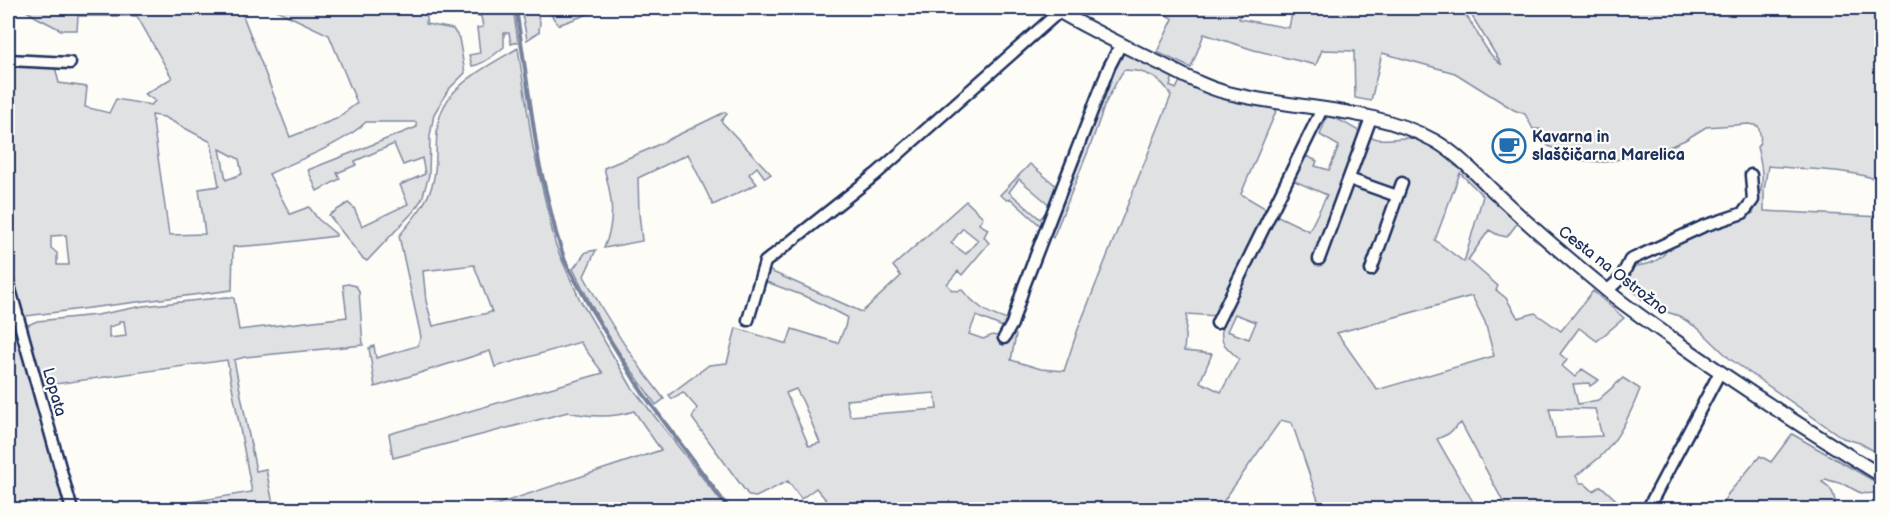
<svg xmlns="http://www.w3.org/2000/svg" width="1889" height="517" font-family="'Balsamiq Sans',sans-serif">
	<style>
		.green { fill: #e0e1e3; stroke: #7e88a0; stroke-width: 1.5; fill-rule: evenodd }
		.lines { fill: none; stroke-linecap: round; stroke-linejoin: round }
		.stream { stroke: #76819c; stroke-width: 4 }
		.minor-casing { stroke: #1b2f5e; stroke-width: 15 }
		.tertiary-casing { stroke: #1b2f5e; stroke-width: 16 }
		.minor { stroke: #fdfcf7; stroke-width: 10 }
		.tertiary { stroke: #fdfcf7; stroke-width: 12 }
		.labels { text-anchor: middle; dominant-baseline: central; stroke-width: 4.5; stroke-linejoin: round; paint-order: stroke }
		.poi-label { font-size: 16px; font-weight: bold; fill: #1b2f5e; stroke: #fdfcf7; text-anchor: start }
		.street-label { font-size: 16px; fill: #1b2f5e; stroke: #fdfcf7 }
	</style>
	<rect width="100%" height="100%" fill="#fdfcf7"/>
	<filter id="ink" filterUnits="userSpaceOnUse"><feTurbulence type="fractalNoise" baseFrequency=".0167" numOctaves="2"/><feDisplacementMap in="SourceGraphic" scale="12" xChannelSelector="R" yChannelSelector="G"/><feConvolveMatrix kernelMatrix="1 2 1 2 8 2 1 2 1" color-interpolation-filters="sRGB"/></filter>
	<g filter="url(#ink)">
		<g class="green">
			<path d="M22,8H240L290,137L336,119L357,103L329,35L272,8H428L426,24L453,29L459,38L465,73L448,90L434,114L430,136L429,175L422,199L413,212L367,261L362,258L329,215L348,203L354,208L362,226L408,204L400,185L425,174L422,158L403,165L394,144L355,161L356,165L337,173L340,179L317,191L308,170L417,127L416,122H366C343,144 298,160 269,174L290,214L309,207L318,219L336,234V236L272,244L233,247L232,290L26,316L22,313L8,265V63L55,67L59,83L87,87L85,107L109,113L116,99L151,105L155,101L145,94L172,78L137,16H78L77,30H61L36,17ZM152,115L164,117L211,142L219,186L199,189L205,234L169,235ZM220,149L239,159L242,174L226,180ZM66,235L69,265H57V253L51,248V236Z"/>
			<path d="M475,8H513L518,42L511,44L509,33H504V47C494,55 484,64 472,66L469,55L480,53L477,28L483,27L481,16H476Z"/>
			<polygon points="521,8 535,8 540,22 539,32 527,40"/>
			<polygon points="547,8 605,8 558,25"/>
			<path d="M1155,8H1242L1239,19L1289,28L1293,8H1460C1477,26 1482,51 1502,65L1467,8H1881V181C1850,168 1802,170 1768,166L1764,190V211L1881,217V455L1860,443L1843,438L1730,359L1699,329L1679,316L1649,306L1633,291V282L1629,279L1634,266C1646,265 1656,263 1664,254C1668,250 1669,247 1674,244C1700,231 1727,224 1753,213C1765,188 1764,173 1757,147C1763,141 1760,133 1758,126L1749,124L1706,127L1685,140L1660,151L1605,162L1586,161L1548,146L1540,129H1533L1525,114L1514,110L1455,73L1382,53L1371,101L1355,98L1354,51L1322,50L1316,65L1254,50L1204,34L1191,68L1157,52L1173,19Z"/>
			<path d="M518,48L533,148L555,243L561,258L580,300L631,386L727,509H483L661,450L634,411C613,418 590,417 568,412L393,458L389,434L603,373L580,342L495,367L490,351L375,387L369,348L374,346L376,358L417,346L421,337L399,236C412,220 428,203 433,182C441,150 428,122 453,93C470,74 497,61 518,48ZM474,265L492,312L433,326L426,301L423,271Z"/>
			<path d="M1122,48L1173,76L1170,86L1176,89L1181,79L1253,104L1277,109L1241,194L1270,211L1217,316L1187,314L1184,351L1212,354L1200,382L1221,392L1239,359C1224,345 1220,345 1222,324L1274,214L1309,231L1327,195L1292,180L1306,156L1317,161L1315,166L1329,170L1339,146L1320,135L1327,116C1345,119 1359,135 1378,139C1387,140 1396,138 1406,138C1425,138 1440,150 1456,160L1454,165L1459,168L1462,166L1519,221L1507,237L1498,235L1489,230L1468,260L1498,286L1496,290L1506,298L1518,318L1535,313L1561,331L1593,291L1624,318L1597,341L1579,328L1560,354L1567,360L1562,366L1575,377L1582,369L1599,380L1590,386L1589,383L1573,384L1578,404L1598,400L1623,378L1640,389C1631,413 1620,437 1602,455C1594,463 1584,469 1576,476L1580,483H1584L1593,491L1601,486L1627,510L1507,509L1461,423L1448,434L1437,439L1477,509H1321L1292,423L1281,420L1218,509L886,510L882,505L877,509H834L816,488L801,499L788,481L756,497L749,496L692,418L697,408L683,392L672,399L669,395L709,365L727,363L736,328L787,344L792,329L838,343L845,327L847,317L812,299L764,281L768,270L862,312L901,276L893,266L966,201L983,217L979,224L988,229L984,237L989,243L962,275L958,271L947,284L952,290L958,291L961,289C976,305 986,314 1008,320L1003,327L976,316L969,334L983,339L993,335L1000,337L1001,343L1006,344L1010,332L1016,335L1011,360L1041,369L1064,371L1078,329L1171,96C1163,78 1144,70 1124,70L1117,81L1105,104L1091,144L1053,238L1051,236L1053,230ZM1460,173L1483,196L1464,262L1435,240ZM963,228L978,240L966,254L951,243ZM1472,296L1485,322L1494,356L1377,390L1337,333ZM1235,314L1256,322L1249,339L1227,331ZM796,389L803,402L820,443L809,446L786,393ZM935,393L937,409L850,416L846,400ZM1549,408L1595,409L1602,436L1556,438Z"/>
			<path d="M725,112L727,114L721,121L771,174L765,178L757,167L749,174L757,184L713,205L688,154L638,178L639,213L642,241L604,248C616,220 612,196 604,168L647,150Z"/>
			<path d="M1030,164L1060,189L1044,229L1011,199L1007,200L1000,195ZM1019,179L1051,206L1040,219L1009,192Z"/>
			<path d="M596,250L584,276C607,320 633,360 664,399L656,405L607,335L573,269L586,252Z"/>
			<path d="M348,284L356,286L359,291L363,345L245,357L234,360L256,471L266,469L274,509L142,510L252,492L227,360L41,386L25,331L28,325L37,321L97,315L143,306L227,297L234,298L239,330L347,317L343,285ZM119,321H124L126,336L109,338V327L119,324Z"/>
			<polygon points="8,300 10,311 66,509 8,509"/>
			<path d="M1792,434L1881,485V494C1875,491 1869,495 1862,493C1857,492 1854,489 1849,487C1842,483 1833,482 1826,479L1822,482C1833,488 1836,498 1835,509H1719L1728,494L1760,456L1771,462Z"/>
		</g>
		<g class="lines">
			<polyline class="stream" points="516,8 539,163 556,233 565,261 591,309 642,392 730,510"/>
			<g class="minor-casing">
				<g id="minor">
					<polyline points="8,60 70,63"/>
					<polyline points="1349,179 1397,196"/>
					<polyline points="1319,259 1371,118"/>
					<polyline points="1371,270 1402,183"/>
					<polyline points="8,282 72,510"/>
					<polyline points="1607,291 1621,278 1630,260 1704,226 1743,213 1753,200 1751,175"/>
					<polyline points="748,320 765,262 876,174 1060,11"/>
					<polyline points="1217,323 1322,109"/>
					<polyline points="1004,338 1012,324 1024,286 1109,67 1121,44"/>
					<polyline points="1647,510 1720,372"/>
				</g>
			</g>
			<g class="tertiary-casing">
				<path id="tertiary" d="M1053,8C1087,28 1122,45 1157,62C1180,73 1203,87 1228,93C1296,110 1372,106 1435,141C1461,156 1483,182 1505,202C1537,232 1570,260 1604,288C1625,306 1648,321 1670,337C1739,386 1810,432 1882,476"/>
			</g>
			<use href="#minor" class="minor"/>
			<use href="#tertiary" class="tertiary"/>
		</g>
	</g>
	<defs>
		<g id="cafe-ring" transform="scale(1.725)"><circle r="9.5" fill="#fdfcf7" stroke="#1f6fb2" stroke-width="1.5"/><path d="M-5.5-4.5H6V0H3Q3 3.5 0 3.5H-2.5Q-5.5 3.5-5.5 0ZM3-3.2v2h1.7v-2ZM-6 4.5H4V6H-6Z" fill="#1f6fb2"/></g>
	</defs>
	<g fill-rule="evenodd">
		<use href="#cafe-ring" x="1509" y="146"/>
	</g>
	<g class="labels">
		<g class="poi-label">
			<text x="1532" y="137">Kavarna in<tspan x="1532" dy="18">slaščičarna Marelica</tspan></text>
		</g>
		<g class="street-label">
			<text transform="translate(1613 271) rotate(38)">Cesta na Ostrožno</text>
			<text transform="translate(54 392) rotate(74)">Lopata</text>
		</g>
	</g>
	<rect width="1889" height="517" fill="none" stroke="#fdfcf7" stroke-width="30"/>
	<rect x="15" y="15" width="1859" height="487" fill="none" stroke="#1b2f5e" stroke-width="2" filter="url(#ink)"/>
</svg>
